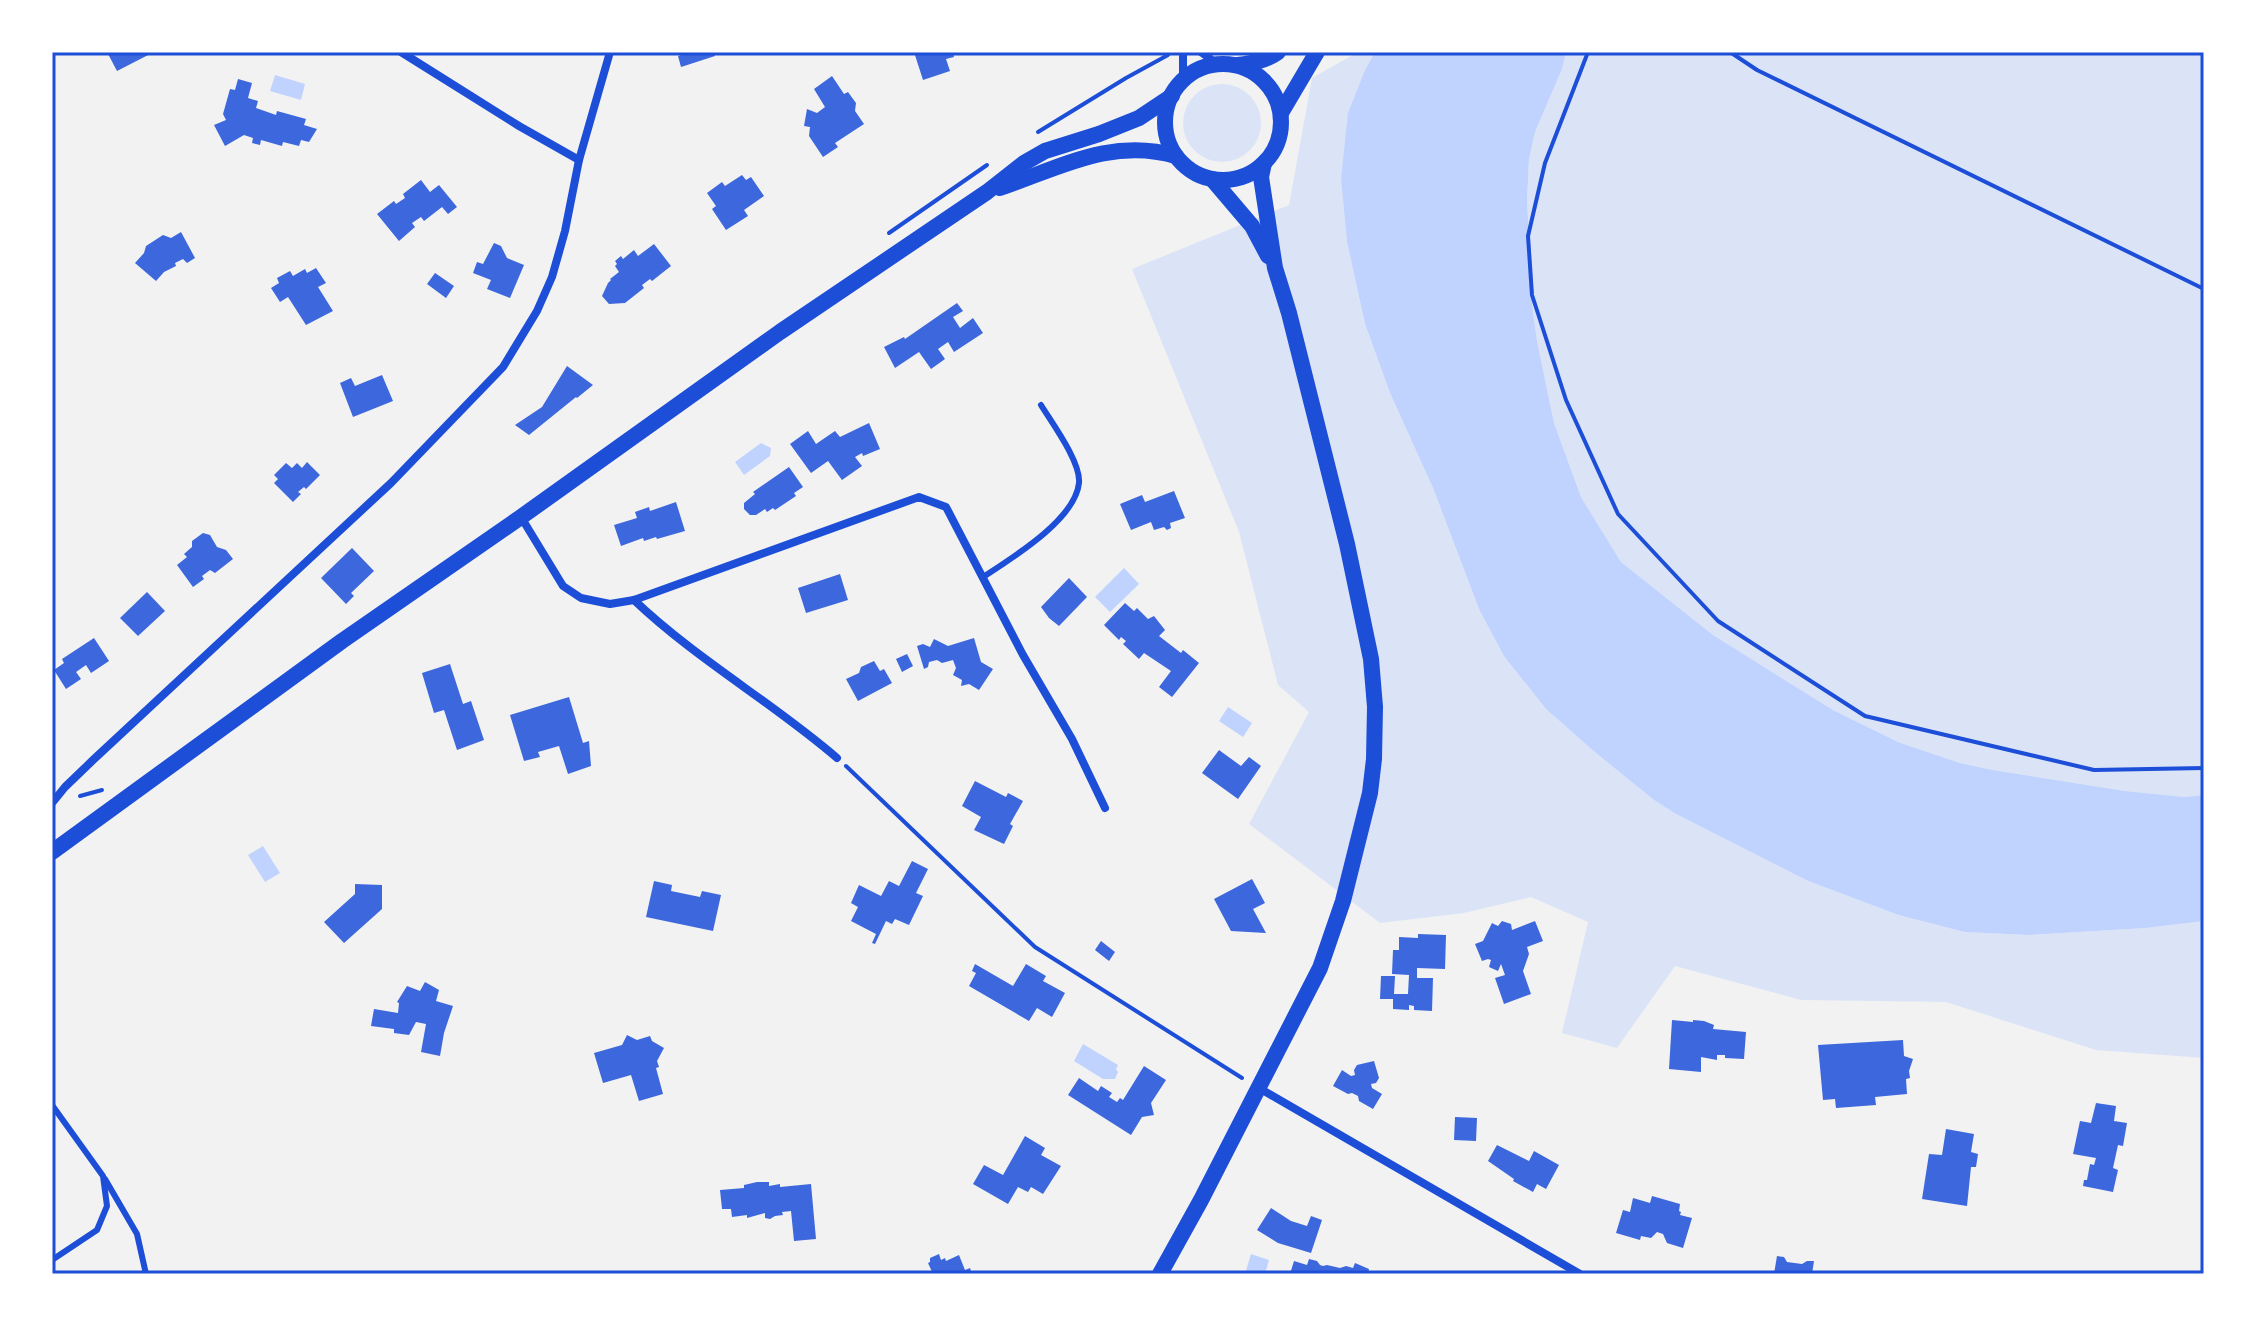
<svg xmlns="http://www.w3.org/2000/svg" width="2256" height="1326" font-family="'Asap Condensed',sans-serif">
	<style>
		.green { fill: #dbe4f7 }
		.water { fill: #bfd3fe }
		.building { fill: #3d67dc }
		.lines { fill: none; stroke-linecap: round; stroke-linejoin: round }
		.path { stroke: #1d4ed8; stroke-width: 4 }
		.service { stroke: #1d4ed8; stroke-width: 6 }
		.minor { stroke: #1d4ed8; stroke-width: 8 }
		.secondary { stroke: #1d4ed8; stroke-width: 16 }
		.neatline { fill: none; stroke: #1d4ed8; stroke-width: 3 }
	</style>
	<rect width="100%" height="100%" fill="#f2f2f2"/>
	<g class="green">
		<polygon points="1358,52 1375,52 1365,70 1341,179 1347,242 1365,324 1390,393 1433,488 1479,609 1547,710 1596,753 1654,800 1676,814 1806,880 1965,932 2028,935 2146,928 2204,921 2204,1058 2096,1050 1946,1002 1801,1000 1675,966 1617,1048 1562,1033 1588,922 1531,897 1464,913 1380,923 1249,824 1309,712 1278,685 1239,532 1132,269 1289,205 1312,78"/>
		<polygon points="1566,52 2204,52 2204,795 2185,797 2125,791 1993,770 1960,763 1898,742 1833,710 1713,635 1621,562 1581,497 1554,423 1537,341 1533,313 1527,201 1529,159 1535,132 1562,69"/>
		<circle cx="1222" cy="123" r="39"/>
	</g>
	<g class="water">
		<polygon points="1375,52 1566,52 1562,69 1535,132 1529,159 1527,201 1533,313 1537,341 1554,423 1581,497 1621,562 1713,635 1833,710 1898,742 1960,763 1993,770 2125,791 2185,797 2204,795 2204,921 2146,928 2028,935 1965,932 1899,915 1806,880 1676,814 1654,800 1596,753 1547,710 1504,656 1479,609 1433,488 1390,393 1365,324 1347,242 1341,179 1348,113 1365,70"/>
		<polygon points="275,75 305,84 301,100 270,91"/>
		<polygon points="761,443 771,448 770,456 744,475 735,462"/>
		<polygon points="1124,568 1139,584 1110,612 1095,597"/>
		<polygon points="1228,707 1252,723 1243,737 1219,721"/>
		<polygon points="263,846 280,873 265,882 248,855"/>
		<polygon points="1083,1044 1118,1065 1116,1069 1118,1072 1115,1079 1103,1079 1074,1061"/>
		<polygon points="1251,1254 1269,1260 1265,1274 1245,1274"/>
	</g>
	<g class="building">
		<polygon points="107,52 154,52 117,71"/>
		<polygon points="690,52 714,52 715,56 681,67 678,56"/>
		<polygon points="914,52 953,52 954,57 946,59 950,71 923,80"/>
		<polygon points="832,76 844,94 848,92 856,103 855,111 864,124 835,143 838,147 823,157 809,136 810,127 804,126 807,109 817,113 825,107 814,89"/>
		<polygon points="238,79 252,83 248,98 258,101 256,108 276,115 277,111 306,119 304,125 317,129 309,142 301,140 299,146 283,142 282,146 261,140 260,145 252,143 253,138 244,135 225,146 214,125 226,120 223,114 230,89 235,90"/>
		<polygon points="742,175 746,180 751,177 764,196 744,210 748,216 726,230 712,209 716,206 707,193 722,182 725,186"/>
		<polygon points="421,180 430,192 439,185 457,207 448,214 442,207 424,221 421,217 412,223 415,227 399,241 377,214 394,201 396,204 405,198 403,194"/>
		<polygon points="181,232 195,258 187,263 183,259 175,263 176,266 164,272 156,281 135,263 144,253 146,246 163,235 171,238"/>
		<polygon points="494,243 501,246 507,258 524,265 510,298 487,289 491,280 473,273 477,262 483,264"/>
		<polygon points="654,244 671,266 652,281 650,279 642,285 644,288 625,303 609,304 602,296 608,283 611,280 610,279 619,272 615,266 617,264 615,261 621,256 623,259 634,250 638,256"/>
		<polygon points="316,268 326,283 318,287 333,311 306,325 288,297 280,302 271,288 279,283 277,278 290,271 293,276 305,269 307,273"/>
		<polygon points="435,273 454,286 446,298 427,284"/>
		<polygon points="957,303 963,311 953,317 960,328 973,318 983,333 954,352 948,342 938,349 945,359 931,369 919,352 895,368 884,347 904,337 905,339"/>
		<polygon points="567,366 593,385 577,398 576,397 529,435 515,425 542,407"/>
		<polygon points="382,375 393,401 353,417 340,383 351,378 355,386"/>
		<polygon points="869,423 880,449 863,456 862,453 855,457 862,466 842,480 828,461 811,473 790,444 808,431 816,444 835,431 840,437"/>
		<polygon points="307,462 320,475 306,489 304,487 298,492 301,494 293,502 274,483 278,479 274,475 286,463 292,468 297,463 302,468"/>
		<polygon points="789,467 803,487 794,493 796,496 775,510 773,508 767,512 765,509 756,515 750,515 744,509 744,503 755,494 753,492"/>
		<polygon points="1174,491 1185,518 1170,523 1171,528 1167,530 1164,527 1154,530 1151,522 1131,530 1120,504 1142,495 1145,502"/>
		<polygon points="676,502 685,531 657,539 656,537 644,541 643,538 621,546 614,525 637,518 635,512 649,507 650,511"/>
		<polygon points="203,533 210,535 217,547 226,550 233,559 215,573 210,570 202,576 204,579 193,587 177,565 187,557 184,554 192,547 192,541"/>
		<polygon points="352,548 374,571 351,593 354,596 346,604 321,578"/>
		<polygon points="840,574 848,600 806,613 798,588"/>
		<polygon points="1069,578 1087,597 1059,626 1049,618 1041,607"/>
		<polygon points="147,592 165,611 138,636 120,618"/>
		<polygon points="1125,603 1134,611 1137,608 1148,619 1154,616 1165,630 1159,636 1181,653 1183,650 1199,663 1172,697 1159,687 1171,671 1144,653 1139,659 1123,644 1126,641 1121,637 1119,640 1104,625"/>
		<polygon points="94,638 109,661 91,673 86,665 76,672 81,679 66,689 54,670 64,663 62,659"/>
		<polygon points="974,638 981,662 993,669 979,690 969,684 961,686 962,680 953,675 956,668 953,660 942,663 937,660 929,662 928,667 924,669 917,646 923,644 930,647 934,639 948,646"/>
		<polygon points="907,654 913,666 902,672 896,659"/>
		<polygon points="874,661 880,671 884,669 892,683 858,701 846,679 859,673 861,667"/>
		<polygon points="450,664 463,704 471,701 484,740 457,750 444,710 434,713 422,673"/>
		<polygon points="569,697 583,743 589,741 591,766 568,774 559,746 538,752 540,757 524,761 510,715"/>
		<polygon points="1219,750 1241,766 1249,757 1261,766 1238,799 1202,773"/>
		<polygon points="975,781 1006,797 1008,793 1023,801 1010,824 1013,826 1004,844 974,830 981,817 962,806"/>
		<polygon points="912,861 928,869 916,893 923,896 909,925 895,919 892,924 886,921 875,944 872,943 876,934 851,921 858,907 851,903 859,885 881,896 889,881 899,886"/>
		<polygon points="1252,879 1265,903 1253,909 1266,933 1231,931 1214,899"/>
		<polygon points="654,881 672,885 671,891 700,897 702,891 721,895 713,931 646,917"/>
		<polygon points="355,884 382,885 382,909 344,943 324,922 355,894"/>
		<polygon points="1502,921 1511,924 1512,930 1535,921 1543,941 1527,947 1529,954 1523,971 1531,994 1504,1004 1495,978 1505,975 1501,964 1498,971 1489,967 1491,960 1488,959 1482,961 1475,944 1483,941 1492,923 1498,926"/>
		<polygon points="1418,934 1446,935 1445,969 1417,968 1417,978 1433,978 1432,1011 1414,1010 1414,1006 1409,1005 1409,1010 1393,1009 1393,999 1380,999 1381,976 1395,976 1394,994 1408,994 1409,975 1392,974 1393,950 1399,950 1399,937 1418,938"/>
		<polygon points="1101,941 1115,952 1109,961 1095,950"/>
		<polygon points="975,964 1013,986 1026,964 1046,976 1043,981 1065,993 1052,1017 1037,1008 1029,1021 969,986 976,973 972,971"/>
		<polygon points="425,982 439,990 436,1001 453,1006 444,1033 440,1056 421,1052 426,1024 416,1022 409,1035 394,1033 394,1029 371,1026 374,1009 398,1013 399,1003 397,1002 407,986 420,991"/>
		<polygon points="1672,1020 1693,1022 1693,1020 1704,1021 1714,1025 1713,1029 1746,1032 1744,1059 1725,1058 1725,1055 1717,1055 1717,1060 1701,1057 1701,1072 1669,1069"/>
		<polygon points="627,1035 637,1040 650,1036 652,1041 664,1048 657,1061 659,1067 656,1068 663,1094 639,1101 631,1075 603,1083 594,1053 622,1045"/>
		<polygon points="1903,1040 1904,1056 1913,1059 1909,1071 1910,1078 1906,1079 1907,1094 1875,1097 1876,1105 1836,1108 1835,1099 1823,1100 1818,1045"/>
		<polygon points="1374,1061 1379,1078 1376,1083 1371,1084 1372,1088 1382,1094 1373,1109 1359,1101 1358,1096 1352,1093 1348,1094 1333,1086 1342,1070 1351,1076 1355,1075 1354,1070 1357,1065"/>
		<polygon points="1144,1066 1166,1080 1151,1103 1154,1115 1142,1117 1131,1135 1068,1095 1079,1078 1098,1091 1101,1086 1112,1093 1109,1097 1117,1102 1120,1098 1123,1100"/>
		<polygon points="2096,1103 2116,1106 2114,1121 2127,1123 2123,1146 2118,1145 2113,1168 2118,1170 2113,1192 2083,1186 2084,1180 2087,1180 2090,1164 2094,1165 2096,1158 2073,1154 2080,1121 2091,1123"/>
		<polygon points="1455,1117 1477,1118 1476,1141 1454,1140"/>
		<polygon points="1946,1129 1974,1134 1971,1152 1978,1154 1976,1167 1971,1167 1967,1206 1922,1199 1929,1154 1942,1155"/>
		<polygon points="1025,1136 1045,1148 1041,1155 1061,1166 1043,1194 1031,1187 1028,1192 1018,1187 1008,1204 973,1184 984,1165 1003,1175"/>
		<polygon points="1497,1145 1529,1161 1534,1151 1559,1165 1546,1189 1537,1184 1533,1192 1513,1181 1514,1179 1488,1161"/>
		<polygon points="757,1182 769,1182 769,1186 780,1184 780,1187 811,1184 816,1239 794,1241 791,1211 782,1212 783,1215 775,1216 770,1219 765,1218 765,1213 747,1218 747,1215 732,1217 731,1209 722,1209 720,1190 744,1188 744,1185"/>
		<polygon points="1652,1196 1680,1204 1679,1211 1681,1212 1680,1215 1692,1218 1683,1248 1667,1243 1663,1234 1657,1232 1651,1238 1641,1236 1640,1240 1616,1233 1623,1210 1630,1212 1633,1198 1650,1203"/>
		<polygon points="1271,1208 1291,1221 1307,1226 1311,1216 1322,1220 1311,1253 1278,1243 1257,1230"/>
		<polygon points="939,1254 941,1260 945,1258 946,1261 959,1255 965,1270 970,1268 972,1274 933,1274 928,1263 930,1262 930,1258"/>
		<polygon points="1777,1256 1784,1257 1787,1262 1802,1264 1807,1261 1814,1261 1812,1274 1774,1274"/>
		<polygon points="1309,1259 1317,1261 1320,1265 1323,1266 1327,1265 1340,1268 1346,1266 1353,1268 1355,1263 1369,1269 1368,1274 1290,1274 1294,1261 1307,1265"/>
	</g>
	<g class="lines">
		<g class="path">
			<polyline points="1588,52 1545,163 1528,236 1532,295 1566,400 1618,514 1718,621 1865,716 2094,770 2204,768"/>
			<polyline points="1730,52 1757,70 2204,289"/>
			<polyline points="1038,132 1126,78 1168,55"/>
			<polyline points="889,233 987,165"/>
			<polyline points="846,766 1035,947 1242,1078"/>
			<polyline points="80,796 102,790"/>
		</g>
		<g class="service">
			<path d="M983,577C1012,558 1075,520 1079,483C1081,462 1052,423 1041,405"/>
			<polyline points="52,1105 103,1176 107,1206 97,1230 52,1260"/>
			<polyline points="105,1179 137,1234 146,1274"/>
		</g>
		<g class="minor">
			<polyline points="401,52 519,126 579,160"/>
			<polyline points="1183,52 1183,81"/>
			<polyline points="1201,52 1216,63"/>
			<polyline points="521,517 563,586 581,598 610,604 634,600 919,497 946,507 1023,655 1072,739 1105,808"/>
			<path d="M634,600C696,659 772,702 837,758"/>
			<polyline points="52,803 65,787 93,760 391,483 503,367 537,311 552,277 565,231 579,160 610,52"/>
			<polyline points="1259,1088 1580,1274"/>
		</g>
		<g class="secondary">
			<circle cx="1223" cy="122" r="58"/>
			<path d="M1238,65C1252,63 1266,61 1278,52"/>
			<polyline points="1281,113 1317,52"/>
			<polyline points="1212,179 1252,226 1268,256"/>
			<path d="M1000,188C1059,168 1112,137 1176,156"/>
			<polyline points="52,852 342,641 521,517 780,332 987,192 1024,163 1045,151 1099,134 1139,118 1172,96"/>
			<polyline points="1160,1274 1201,1200 1320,968 1343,901 1370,793 1374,759 1375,707 1371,659 1347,544 1289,313 1275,268 1261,177 1264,163"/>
		</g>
	</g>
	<rect width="2256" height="1326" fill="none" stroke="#ffffff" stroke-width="108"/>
	<rect x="54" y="54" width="2148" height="1218" class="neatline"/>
</svg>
